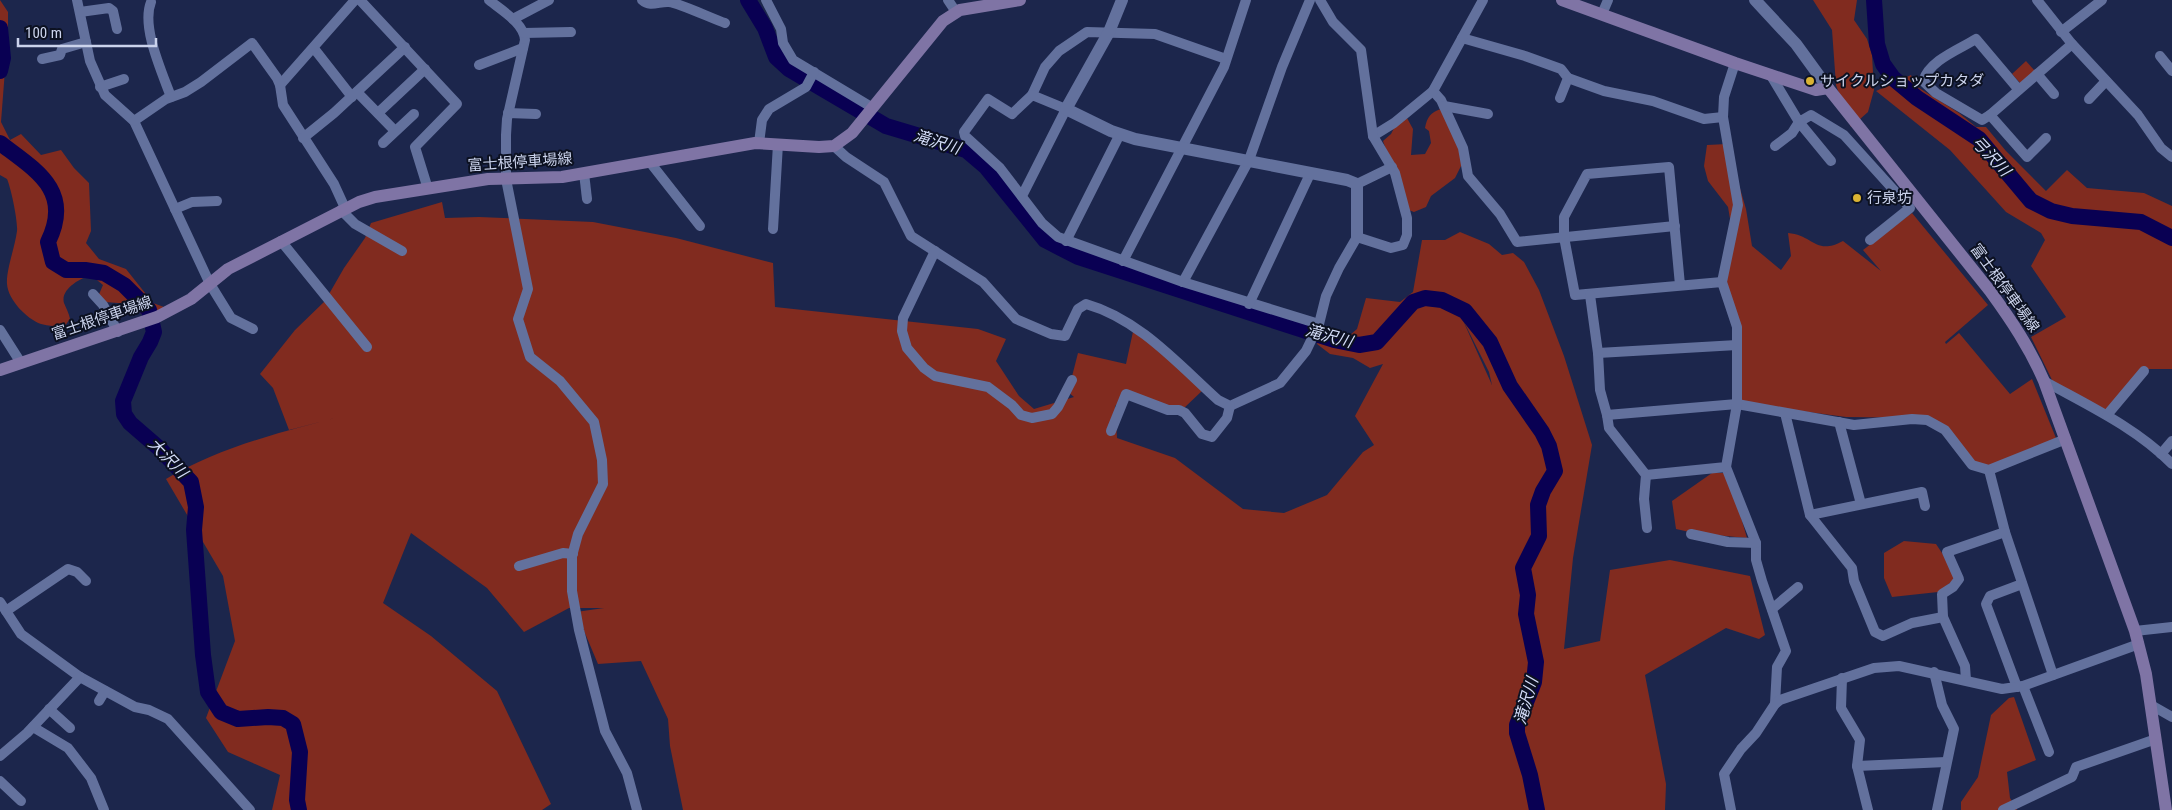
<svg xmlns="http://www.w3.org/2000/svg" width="2172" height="810" font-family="'Roboto Condensed','Noto Sans JP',sans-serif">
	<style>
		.green { fill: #812b1f; fill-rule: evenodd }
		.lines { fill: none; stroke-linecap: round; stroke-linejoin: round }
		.river { stroke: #090053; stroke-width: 16 }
		.minor { stroke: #63719d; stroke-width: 10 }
		.tertiary { stroke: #63719d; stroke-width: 12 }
		.secondary { stroke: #7f74a5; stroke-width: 12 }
		.poi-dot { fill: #dab333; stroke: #0c1121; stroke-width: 2 }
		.labels { text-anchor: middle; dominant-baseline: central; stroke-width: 4; stroke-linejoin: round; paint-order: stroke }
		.poi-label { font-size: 15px; fill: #cbd3ec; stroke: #0c1121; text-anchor: start }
		.street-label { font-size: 15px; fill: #cbd3ec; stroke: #0c1121 }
		.water-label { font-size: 16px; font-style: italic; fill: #d4ddf9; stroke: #0c1121 }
	</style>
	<rect width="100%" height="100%" fill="#1c264c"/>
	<g class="green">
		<path d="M0,0L8,12V31L1,122L10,140L21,134L41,155L61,150L74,168L89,183L91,231L86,243L99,259L126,269L153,303L164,307L150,322L131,304L105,302L97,299L103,285L91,275C81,278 60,289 64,303C66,308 69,313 70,319L64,327C57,326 48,326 41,324C27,319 8,300 7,284C6,270 15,247 17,231C18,221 11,188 7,179L0,175Z"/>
		<polygon points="1813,0 1857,0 1854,20 1867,39 1872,55 1874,90 1868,112 1851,127 1836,85 1832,30"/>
		<polygon points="2026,61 2035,71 2021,84 2012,74"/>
		<polygon points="1911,75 1916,86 1959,113 1976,127 1986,127 2006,151 2046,191 2067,170 2087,188 2144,193 2172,206 2172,369 2144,369 2107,412 2053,382 2031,337 2066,317 2031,266 2045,240 2041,233 2006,212 1950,150 1876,91"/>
		<path d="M1441,109L1464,160L1455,178L1431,196L1426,207L1414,212L1406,209L1383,141L1391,134L1396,124L1407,118L1413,129L1411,155L1425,154L1431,143L1429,131L1425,128C1427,117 1431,112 1441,109Z"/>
		<path d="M1727,144L1746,209L1752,246L1781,270L1791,256L1788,233C1814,235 1815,256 1843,241L1881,271L1863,250L1912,213L1988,305L1945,342L1946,344L1959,333L2010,394L2032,379L2058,443L1989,470L1974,465L1931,418L1846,417L1739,403L1737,345L1728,299L1727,280L1733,236L1728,207L1708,181L1704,166L1707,145Z"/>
		<path d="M442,202L445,218L479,217L593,222L676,238L773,263L775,307L978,329L1006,339L996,361L1019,396L1034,409L1074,397L1068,392L1078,353L1126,364L1134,327L1203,390L1184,408L1173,409L1129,395L1115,406L1117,438L1175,458L1243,509L1284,513L1327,495L1363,452L1374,445L1355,416L1383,364L1370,368L1353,358L1330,354L1317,344L1320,333L1350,335L1357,329L1366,298L1400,302L1413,292L1422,240H1445L1460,232L1489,244L1502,255L1513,253L1524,262L1539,290L1564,356L1592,445L1573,558L1564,649L1600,641L1610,570L1670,560L1750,576L1765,635L1759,639L1726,628L1645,675L1666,784L1665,810H683L670,746L668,719L641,661L598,664L576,612L604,608H569L524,632L487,588L411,533L383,603L431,636L497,691L551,804L542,810H272L280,775L228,752L206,718L235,641L223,576L166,479C223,445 290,430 354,413L289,430L273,388L260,374L295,330L325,301L344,268L365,238L371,223ZM1461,316L1489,372L1492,385Z"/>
		<polygon points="1712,473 1728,473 1747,538 1694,533 1676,529 1672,501"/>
		<polygon points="1904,541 1936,544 1958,577 1938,592 1892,597 1884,578 1884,553"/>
		<polygon points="2014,697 2036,760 2007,772 2010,798 2017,810 1961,810 1961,802 1978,777 1991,715 2009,698"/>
	</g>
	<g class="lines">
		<g class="river">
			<polyline points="748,0 765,28 776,57 789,69 886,126 966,150 986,167 1045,240 1078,257 1334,340 1359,345 1377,342 1413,302 1425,298 1442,300 1465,311 1490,342 1510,386 1542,432 1549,446 1555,471 1543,491 1538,505 1539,536 1523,568 1528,595 1526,614 1536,662 1534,682 1517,725 1517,733 1530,775 1537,810"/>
			<polyline points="1874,0 1877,44 1883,64 1893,78 1917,98 1979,139 2031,201 2051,211 2072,216 2141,222 2172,238"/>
			<polyline points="0,28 3,58 0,71"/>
			<path d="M0,143C37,171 73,191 48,242L53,262L66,270H85L104,273L124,285L149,310L154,332L150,342L141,357L123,401L124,414L130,423L160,449L191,482L196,507L194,530L203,655L208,692L221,712L238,719L268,717L283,718L293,724L300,752L297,800L299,810"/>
		</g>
		<g class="minor">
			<polyline points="77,0 90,61 105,95 134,121 210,284 231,318 253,329"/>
			<polyline points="360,0 457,104 415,147 428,189"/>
			<path d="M489,0C502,11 524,23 525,40L507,119L506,135V179L528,289L518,319L530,357L560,381L594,422L602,460L603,484L578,534L572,556V591L579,630L605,731L627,773L637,810"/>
			<path d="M642,0C651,8 659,1 669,2C679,3 713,19 725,23"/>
			<polyline points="766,0 781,29 783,43 793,60 873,108"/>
			<polyline points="948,0 956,12"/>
			<polyline points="2037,0 2072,44 2138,115 2161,148 2172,157"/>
			<path d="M151,2C141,27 162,72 171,97"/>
			<polyline points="80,12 109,8 113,11 117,29"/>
			<polyline points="1602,14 1608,0"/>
			<polyline points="513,19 549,0"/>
			<polyline points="2061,32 2102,0"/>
			<polyline points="524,33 571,32"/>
			<polyline points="1462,38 1525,56 1561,69 1568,78 1560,98"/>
			<polyline points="316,51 352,97"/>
			<polyline points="2160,56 2172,71"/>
			<polyline points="42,59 60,55 62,49 86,42"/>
			<polyline points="479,65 523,48"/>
			<polyline points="1770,74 1799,122 1811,115 1844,135 1910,208 1870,240"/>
			<polyline points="2037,74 2054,94"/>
			<polyline points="1568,78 1604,91 1653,101 1704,119 1723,117"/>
			<polyline points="280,85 355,0"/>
			<polyline points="100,87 124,79"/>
			<path d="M2019,90L1976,39C1958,50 1930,60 1923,81L1936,93L1982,120L1990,115L2072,44"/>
			<polyline points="1433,91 1441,100 1463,148 1468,176 1500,214 1517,242 1675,226"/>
			<polyline points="357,92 395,131"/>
			<polyline points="1032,95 1045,67 1059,51 1087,32 1155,34 1226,59"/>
			<polyline points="2089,99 2106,81"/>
			<polyline points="1444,106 1488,114"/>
			<polyline points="378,113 425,69"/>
			<polyline points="508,113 536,114"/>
			<polyline points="1990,115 2027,157 2046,138"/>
			<polyline points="134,121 166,99 185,92 201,82 252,43 277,78 280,85 283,105 334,184 345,208"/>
			<polyline points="1373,136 1394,123 1433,91 1483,0"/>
			<polyline points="303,138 334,113 405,47"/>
			<polyline points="383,143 414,114"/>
			<polyline points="759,143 762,120 769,109 806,87 814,72"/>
			<path d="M834,146L846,157L884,182L911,236L983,282L1016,319L1051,334L1065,336L1078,309L1086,304C1139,319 1178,364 1218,400L1230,406L1280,383L1306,351L1319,324L1326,296L1339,268L1357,237L1391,248L1403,245L1407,235V218L1395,173L1373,136L1361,50L1333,22L1320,0"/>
			<polyline points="1775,146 1792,133 1799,122 1831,161"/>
			<polyline points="649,161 700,226"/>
			<polyline points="584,173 587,199"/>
			<polyline points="1357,184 1392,167"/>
			<polyline points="1022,196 1066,109 1032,95 1012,114 988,99 964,132 965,136 1000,168 1042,223 1058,237 1183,282 1319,324"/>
			<polyline points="175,209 192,202 217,201"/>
			<polyline points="341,210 355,224 402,251"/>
			<polyline points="773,229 778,144"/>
			<polyline points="281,241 367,347"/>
			<polyline points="1066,241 1120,134"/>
			<polyline points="935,251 903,318 902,331 907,348 924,368 935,376 988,387 1012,405 1021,415 1032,418 1052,414 1058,407 1072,380"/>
			<polyline points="1123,261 1224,67 1246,0"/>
			<polyline points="1183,282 1249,160 1282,67 1310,0"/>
			<polyline points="1680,285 1669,167 1587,174 1564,217 1564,237 1575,295 1722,282"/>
			<polyline points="93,294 103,305 118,332"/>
			<polyline points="1590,295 1598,353 1600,390 1607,415 1609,428 1646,475 1644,499 1647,528"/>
			<polyline points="1249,304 1310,174"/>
			<polyline points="0,330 21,363"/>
			<polyline points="1598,353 1737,345"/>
			<path d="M2044,381C2089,406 2135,427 2172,464"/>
			<polyline points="1785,413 1810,515 1852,568 1854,581 1875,632 1883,636 1912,623 1943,617 1965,666 1966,680"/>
			<polyline points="1607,415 1737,404 1854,425 1912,419 1927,420 1945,430 1972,465 1989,470 2066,439"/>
			<polyline points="2107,415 2144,371"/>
			<polyline points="1839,422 1861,504"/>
			<polyline points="1111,431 1126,394 1168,410 1179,410 1185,413 1202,434 1212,437 1227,418 1230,406"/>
			<polyline points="2161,454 2172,441"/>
			<polyline points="1726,467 1756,543 1756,560 1762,581 1786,651 1777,667 1775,704"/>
			<polyline points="1989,470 2005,532 2053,675"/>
			<polyline points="1646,475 1726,467 1737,404 1737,327 1722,282 1738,205 1723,117 1724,97 1735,63"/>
			<polyline points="1810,515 1922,492 1925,506"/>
			<polyline points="1691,534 1728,542 1756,543"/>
			<polyline points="519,566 563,553 573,554"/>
			<polyline points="0,602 21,634 80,677 135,707 149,710 168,719 250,810"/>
			<polyline points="1772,609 1798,587"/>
			<polyline points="6,611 68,569 77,572 86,581"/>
			<polyline points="1943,617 1942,594 1953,587 1959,579 1947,552 2005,532"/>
			<polyline points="2135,631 2172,627"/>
			<polyline points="1934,672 1942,705 1954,729 1937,810"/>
			<polyline points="1842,678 1841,708 1860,740 1857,766 1868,810"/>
			<polyline points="2023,686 2049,752"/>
			<polyline points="2017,687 1986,604 1990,596 2022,584"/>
			<polyline points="99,701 105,691"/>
			<polyline points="2151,705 2172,717"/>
			<polyline points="49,709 70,728"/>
			<polyline points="33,727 68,748 91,778 104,810"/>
			<polyline points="0,756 27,733 80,677"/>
			<polyline points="1857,766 1946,762"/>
			<polyline points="0,781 21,801"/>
			<polyline points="1731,810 1724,774 1741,749 1756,733 1775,704 1780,700 1874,668 1899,666 2002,689 2023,686 2139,644"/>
			<polyline points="2003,810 2072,777 2076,767 2156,739"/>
		</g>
		<g class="tertiary">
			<polyline points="1122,0 1109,32 1066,109 1111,131 1135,139 1347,180 1357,184 1357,237"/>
			<polyline points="1755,0 1796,44 1828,88"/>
		</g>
		<g class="secondary">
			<path d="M1562,0L1735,63L1816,90L1828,88L1990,291C2011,320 2030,348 2044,381L2135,631L2146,674L2166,810"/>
			<polyline points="0,370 157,317 191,299 228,269 359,202 375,197 488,179 562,177 755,143 819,147 834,146 852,133 943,21 960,10 1020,0"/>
		</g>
	</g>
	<g class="poi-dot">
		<circle cx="1810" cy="81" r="5"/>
		<circle cx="1857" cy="198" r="5"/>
	</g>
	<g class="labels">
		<g class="poi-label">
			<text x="1820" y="81">サイクルショップカタダ</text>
			<text x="1867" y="198">行泉坊</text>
		</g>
		<g class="street-label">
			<text transform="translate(520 162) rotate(-4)">富士根停車場線</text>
			<text transform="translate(2005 288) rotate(54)">富士根停車場線</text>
			<text transform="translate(102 318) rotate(-19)">富士根停車場線</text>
		</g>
		<g class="water-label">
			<text transform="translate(937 142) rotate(17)">滝沢川</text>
			<text transform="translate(1991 156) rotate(47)">弓沢川</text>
			<text transform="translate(1329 336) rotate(15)">滝沢川</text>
			<text transform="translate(168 458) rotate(46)">大沢川</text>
			<text transform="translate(1526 701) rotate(-74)">滝沢川</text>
		</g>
	</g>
	<path d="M18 38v8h138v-8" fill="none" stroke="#cbd3ec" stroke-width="2.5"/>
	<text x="25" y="38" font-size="15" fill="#cbd3ec" stroke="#0c1121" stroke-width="4" paint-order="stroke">100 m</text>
</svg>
